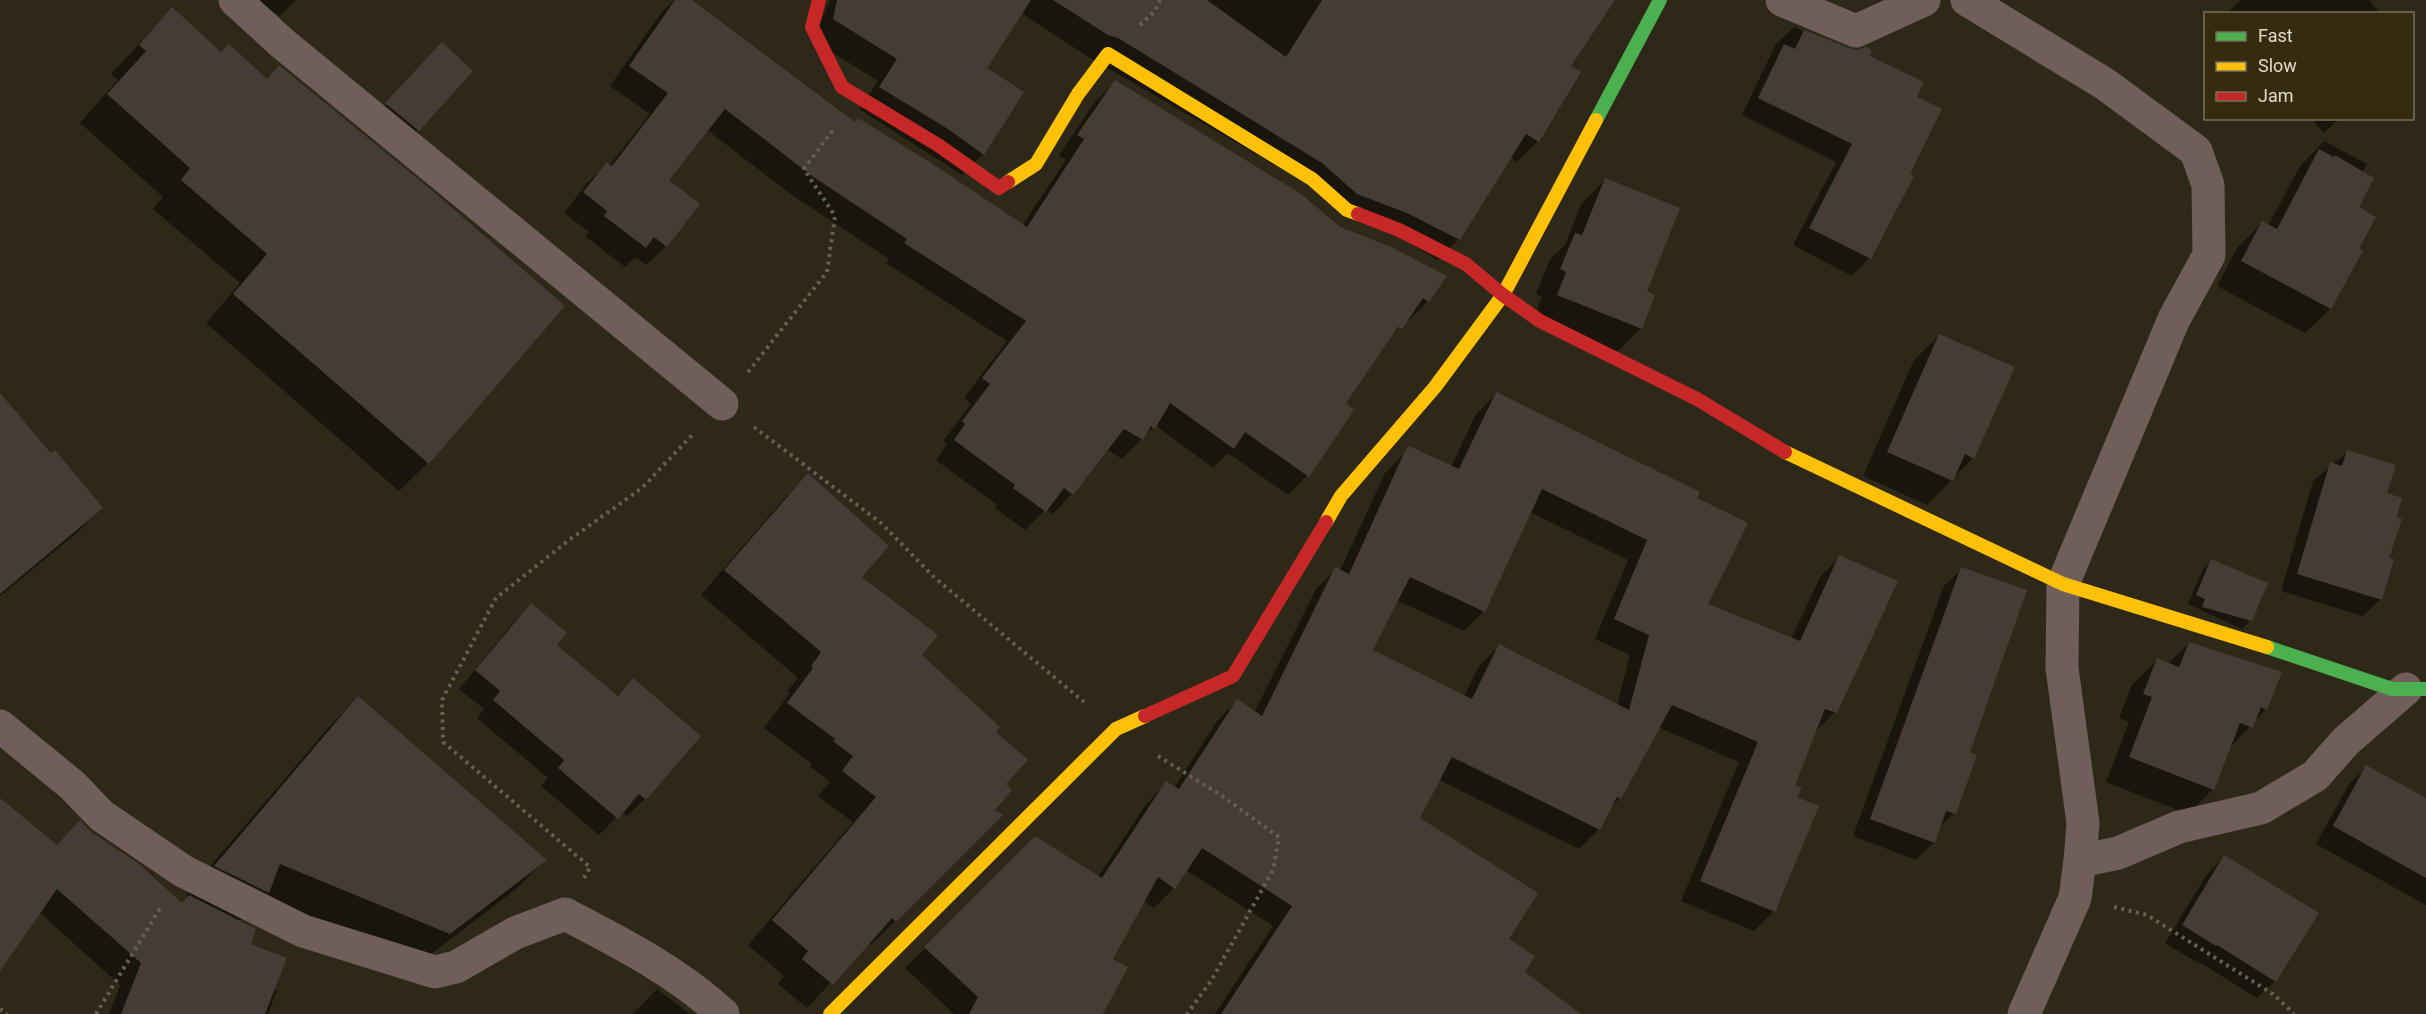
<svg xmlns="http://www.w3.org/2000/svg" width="2426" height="1014" font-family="Roboto,sans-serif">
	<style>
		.shadow { fill: #0007; fill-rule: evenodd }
		.building { fill: #453d35; fill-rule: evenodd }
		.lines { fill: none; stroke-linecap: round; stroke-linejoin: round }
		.path { stroke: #695d56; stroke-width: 4; stroke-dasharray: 3 4.5; stroke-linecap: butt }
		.street { stroke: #6f5e5a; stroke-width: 33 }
		.fast { stroke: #4caf50; stroke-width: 14 }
		.slow { stroke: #ffc107; stroke-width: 14 }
		.jam { stroke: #c62828; stroke-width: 14 }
	</style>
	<rect width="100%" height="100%" fill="#2e2818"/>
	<g class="shadow">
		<polygon points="254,0 296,0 280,16"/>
		<polygon points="674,0 689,0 855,123 1022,226 1066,160 1059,155 1095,102 1115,82 1428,301 1408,321 1406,320 1382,346 1344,403 1307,476 1288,495 1228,453 1213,468 1155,425 1122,459 1106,449 1072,494 1053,514 1046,509 1025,530 995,508 997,505 936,460 947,444 943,441 971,404 964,398 1007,341 886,263 889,259 792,195 707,130 667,180 666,246 646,265 635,257 625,267 585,236 589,232 564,213 587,183 607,164 609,166 650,114 610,86 661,13"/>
		<polygon points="830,0 1613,0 1569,66 1538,141 1517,162 1510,157 1459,239 1438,260 1087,56 1021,13 985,69 983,154 962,175 859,109 878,81 813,40"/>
		<polygon points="2241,0 2369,0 2381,14 2226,14"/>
		<polygon points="172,9 428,463 399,491 206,323 240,283 153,209 163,197 80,123 118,80 111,74"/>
		<polygon points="1794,27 1868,57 1915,98 1908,175 1912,177 1869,258 1852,276 1793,245 1836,162 1742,115 1776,44"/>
		<polygon points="433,53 471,71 409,139 378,113"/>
		<polygon points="2311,118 2340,118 2324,133"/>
		<polygon points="2324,141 2367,164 2362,173 2357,208 2357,250 2361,252 2330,309 2305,333 2217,286 2237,248 2262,223 2268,226 2300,166"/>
		<polygon points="1606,179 1645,292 1641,328 1616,353 1533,320 1542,297 1536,294 1550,259 1565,245 1581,204"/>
		<polygon points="1939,336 1973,458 1927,505 1863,476 1914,360"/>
		<path d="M1496,394L1695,498L1706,605L1791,639L1820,577L1840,557L1835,712L1815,732L1793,786L1795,798L1774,911L1754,931L1681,901L1739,762L1658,727L1620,798L1610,808L1599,829L1579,849L1439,780L1418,819L1507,939L1523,972L1579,1014H1215L1273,926L1186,870L1174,888L1154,908L1143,901L1111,960L1101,1014H954L905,968L1036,838L1098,877L1147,803L1167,783L1174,788L1217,721L1237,701L1254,713L1316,589L1336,569L1340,571L1385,473L1409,448L1451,467L1476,414ZM1530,512L1628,560L1595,639L1630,655L1617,705L1499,646L1479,666L1464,696L1371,650L1396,600L1464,631L1484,611Z"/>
		<polygon points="0,395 101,508 77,533 0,596"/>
		<polygon points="2347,452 2385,494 2387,560 2381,599 2363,616 2281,591 2313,481"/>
		<polygon points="808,475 859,577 920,656 994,732 1004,785 993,810 1001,815 871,945 868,943 807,1008 778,984 784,976 748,945 853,822 818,796 830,782 810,766 812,764 764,728 790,693 787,691 798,678 701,595 783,500"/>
		<polygon points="2212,561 2266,584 2250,621 2242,629 2188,604 2203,569"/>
		<polygon points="1962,569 1968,753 1954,813 1938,829 1934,842 1916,860 1853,836 1944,586"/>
		<polygon points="531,605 555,645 616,697 633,680 645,799 627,816 622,812 599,835 541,786 548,778 477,718 484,709 459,689 514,622"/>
		<polygon points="2189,643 2266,709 2227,751 2213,789 2188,814 2106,782 2129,722 2119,718 2132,685 2157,660 2168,664"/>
		<polygon points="358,698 545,860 515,890 418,964 261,899 239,921 273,989 277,990 268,1014 109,1014 120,985 39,912 0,969 0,800 56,847 91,833 182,904 188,898 185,896 328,728"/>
		<polygon points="2367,767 2425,799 2426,797 2426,905 2316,844 2349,784"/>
		<polygon points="2224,857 2275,981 2257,998 2199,962 2198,963 2165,943 2207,874"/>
		<polygon points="657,989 690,1014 633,1014"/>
	</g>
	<g class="building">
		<polygon points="675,0 692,0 855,122 858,118 928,161 1027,227 1084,139 1077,135 1115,80 1301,194 1340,227 1391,247 1447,276 1429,302 1423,298 1402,329 1398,327 1346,403 1354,410 1309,477 1245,432 1234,449 1170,403 1155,429 1151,426 1143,440 1124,429 1073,495 1064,488 1046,512 1013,488 1015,485 954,440 965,424 962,421 990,384 982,378 1026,321 904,243 907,239 812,176 725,109 669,180 700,204 667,247 654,237 646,248 604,216 607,211 583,192 607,162 612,166 668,93 629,66"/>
		<polygon points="837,0 1031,0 987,68 1024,92 984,155 948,129 879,87 897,59 833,19"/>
		<polygon points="1053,0 1207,0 1286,57 1322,0 1615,0 1571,66 1581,72 1539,142 1526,134 1460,240 1407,213 1357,194 1322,163 1118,38 1108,35"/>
		<polygon points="172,7 221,52 229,44 267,79 279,65 435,193 565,306 429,464 233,294 267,254 181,180 190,168 107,94 146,51 139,45"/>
		<polygon points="1804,30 1849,48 1857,50 1866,47 1872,50 1870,56 1924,82 1917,97 1942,109 1910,174 1914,176 1871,259 1809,228 1852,144 1758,98 1784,44 1795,49"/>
		<polygon points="442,42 473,71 419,131 385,103"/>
		<polygon points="2319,149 2334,157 2335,155 2374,178 2359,207 2376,217 2359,249 2363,251 2331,309 2241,261 2262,221 2277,229"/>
		<polygon points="1605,178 1680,208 1647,291 1655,295 1642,329 1557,295 1566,272 1560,269 1575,233 1582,235"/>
		<polygon points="1939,334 2015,367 1974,459 1965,454 1953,481 1887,452"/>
		<path d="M1496,392L1700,492L1697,498L1748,523L1708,604L1800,641L1839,555L1898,581L1837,713L1825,709L1795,785L1802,788L1797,797L1819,806L1775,912L1700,881L1758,742L1672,705L1621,799L1617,797L1600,830L1452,757L1420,818L1538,893L1509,939L1535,956L1525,972L1581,1014H1221L1292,906L1202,848L1175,889L1158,877L1113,959L1128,967L1103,1014H969L978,997L924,947L1035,836L1102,878L1166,781L1179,789L1237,699L1262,716L1335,567L1349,574L1405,451L1409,446L1459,469ZM1542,489L1647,540L1614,619L1649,635L1629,710L1499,644L1472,699L1373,650L1410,577L1485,612Z"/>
		<polygon points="0,393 51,453 55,450 103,508 0,594"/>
		<polygon points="2347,450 2396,465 2387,493 2402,498 2397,517 2402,519 2389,558 2394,559 2382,600 2297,574 2330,462 2342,466"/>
		<polygon points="808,473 889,546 862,577 938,635 922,655 1000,727 996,732 1028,760 1006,784 1012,790 995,810 1003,815 896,922 892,918 833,985 802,959 808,951 772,920 876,797 842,771 853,756 833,741 835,739 787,703 813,668 811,666 821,652 724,570"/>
		<polygon points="2211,559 2268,583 2252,621 2202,607 2205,599 2196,595"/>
		<polygon points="1961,567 2027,590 1970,752 1977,755 1956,814 1946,811 1935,843 1870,819"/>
		<polygon points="531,603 567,633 557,645 618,696 633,678 701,736 646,800 639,794 618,819 558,768 564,760 493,700 500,691 475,670"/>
		<polygon points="2189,642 2282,672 2267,710 2261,707 2253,728 2240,723 2214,790 2129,757 2152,697 2143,694 2157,658 2179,667"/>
		<polygon points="358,696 547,860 450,934 280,864 269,893 214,866"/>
		<polygon points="2366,765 2426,798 2426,878 2333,826"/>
		<polygon points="0,798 57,845 80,820 91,832 138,863 182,903 189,895 256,929 251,944 287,958 265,1014 121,1014 141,963 57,889 0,971"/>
		<polygon points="2224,855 2319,913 2276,982 2217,945 2216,946 2182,925"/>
	</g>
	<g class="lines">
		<g class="path">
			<polyline points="1140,25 1155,11 1160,0"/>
			<polyline points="748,372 827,272 835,216 804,169 833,130"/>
			<polyline points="754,427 881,523 935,578 1084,702"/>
			<polyline points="1158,756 1222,796 1279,837 1273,870 1211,981 1187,1014"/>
			<polyline points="584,878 590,867 443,742 442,700 496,598 569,540 642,488 692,435"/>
			<polyline points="2114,907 2147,915 2273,994 2294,1014"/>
			<polyline points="0,1009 7,1014"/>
			<polyline points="96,1014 162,905"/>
		</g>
		<g class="street">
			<polyline points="235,0 282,43 722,404"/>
			<polyline points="1782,0 1856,31 1924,0"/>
			<polyline points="1967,0 2105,84 2196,151 2208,185 2209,255 2174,319 2063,584 2062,668 2083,823 2080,861 2075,898 2024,1014"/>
			<path d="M0,726L72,785L102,816L183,871L303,931L435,972L456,967L515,933L565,914C621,943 676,971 723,1014"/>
			<polyline points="2080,861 2118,853 2179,827 2261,808 2315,776 2346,741 2406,689"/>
		</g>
		<g class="fast">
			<polyline points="1596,120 1660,0"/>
			<polyline points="2267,647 2392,689 2426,689"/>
		</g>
		<g class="slow">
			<polyline points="1008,182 1036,164 1078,94 1108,54 1312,179 1347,210 1358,214"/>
			<polyline points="1785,452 2063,584 2267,647"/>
			<polyline points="1326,522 1341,496 1435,387 1503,295 1596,120"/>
			<polyline points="830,1014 1116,729 1145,716"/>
		</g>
		<g class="jam">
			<polyline points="819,0 812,27 842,87 938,145 999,188 1008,182"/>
			<polyline points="1358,214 1399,230 1466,264 1503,295 1540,321 1697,399 1785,452"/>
			<polyline points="1145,716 1233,676 1326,522"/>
		</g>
	</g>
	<rect x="2204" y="12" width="210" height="108" fill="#362b10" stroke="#7a715a" stroke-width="1.5"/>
	<rect x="2216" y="32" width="30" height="9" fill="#4caf50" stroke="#7a715a" stroke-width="1.5"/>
	<text x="2258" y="42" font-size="18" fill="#e1daca">Fast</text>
	<rect x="2216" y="62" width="30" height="9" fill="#ffc107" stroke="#7a715a" stroke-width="1.5"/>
	<text x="2258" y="72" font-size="18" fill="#e1daca">Slow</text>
	<rect x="2216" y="92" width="30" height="9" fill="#c62828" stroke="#7a715a" stroke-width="1.5"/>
	<text x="2258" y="102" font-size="18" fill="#e1daca">Jam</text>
</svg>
